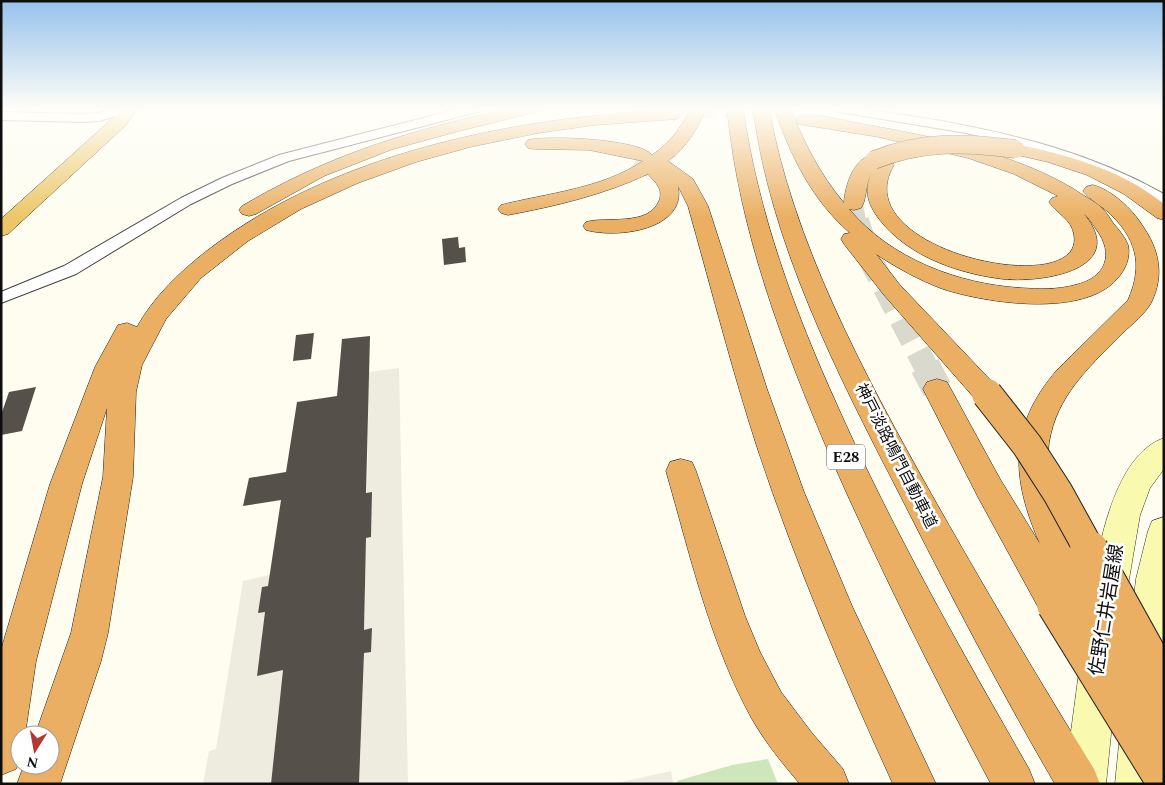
<svg xmlns="http://www.w3.org/2000/svg" width="1165" height="785" font-family="Spectral,'Noto Sans JP',serif">
	<style>
		.green { fill: #cde6bc }
		.plaza { fill: #eeecdf }
		.building { fill: #56504b }
		.lines { fill: none; stroke-linecap: round; stroke-linejoin: round }
		.motorway-tunnel-far2 { stroke: #dad9ce; stroke-width: 18; stroke-dasharray: 18 9; stroke-linecap: butt }
		.motorway-tunnel-far1 { stroke: #dad9ce; stroke-width: 24; stroke-dasharray: 24 12; stroke-linecap: butt }
		.motorway-tunnel { stroke: #dad9ce; stroke-width: 30; stroke-dasharray: 30 15; stroke-linecap: butt }
		.minor-casing { stroke: #414141; stroke-width: 2 }
		.secondary-casing { stroke: #303030; stroke-width: 1 }
		.trunk-casing { stroke: #1f1f1f; stroke-width: 1 }
		.motorway-casing { stroke: #1f1f1f; stroke-width: 1 }
		.minor { fill: #fff; fill-rule: evenodd }
		.secondary { fill: #f9f9b0; fill-rule: evenodd }
		.trunk { fill: #ecc668; fill-rule: evenodd }
		.motorway { fill: #eaaf62; fill-rule: evenodd }
		.motorway-bridge-far2-casing { stroke: #1f1f1f; stroke-width: 19; stroke-linecap: butt }
		.motorway-bridge-far1-casing { stroke: #1f1f1f; stroke-width: 32; stroke-linecap: butt }
		.motorway-bridge-casing { stroke: #1f1f1f; stroke-width: 40; stroke-linecap: butt }
		.motorway-bridge-far2 { stroke: #eaaf62; stroke-width: 18 }
		.motorway-bridge-far1 { stroke: #eaaf62; stroke-width: 30 }
		.motorway-bridge { stroke: #eaaf62; stroke-width: 38 }
		.labels { text-anchor: middle; dominant-baseline: central; stroke-width: 5; stroke-linejoin: round; paint-order: stroke }
		.shield { fill: #fff; stroke: #565656; stroke-width: 1 }
		.shield-label { font-size: 15px; font-weight: bold; fill: #0e0e0e }
		.street-label { font-size: 16px; fill: #0e0e0e; stroke: #fff }
		.near-street-label { font-size: 19px; fill: #0e0e0e; stroke: #fff }
	</style>
	<rect width="100%" height="100%" fill="#fefdf0"/>
	<polygon class="green" points="768,759 778,784 678,784 677,781 732,765"/>
	<g class="plaza">
		<polygon points="399,368 408,784 359,784 364,653 371,651 372,629 364,630 366,538 371,537 372,492 367,493 369,372"/>
		<polygon points="270,575 268,586 262,588 258,613 265,612 257,675 283,670 271,784 203,784 209,751 216,749 243,581"/>
		<polygon points="671,771 673,784 613,784"/>
	</g>
	<g class="building">
		<polygon points="458,237 459,248 465,247 466,262 444,265 442,239"/>
		<polygon points="314,333 311,359 293,361 296,335"/>
		<polygon points="370,336 366,493 372,492 371,537 366,538 364,630 372,628 371,652 364,653 359,784 271,784 283,670 257,676 265,612 258,613 262,587 268,586 281,500 243,506 249,478 286,472 297,402 337,396 342,339"/>
		<polygon points="36,387 22,431 1,435 1,415 9,392"/>
	</g>
	<g class="lines">
		<g class="motorway-tunnel-far2">
			<polyline points="671,109 746,110 804,114"/>
			<polyline points="636,160 656,172"/>
			<polyline points="854,204 857,222"/>
		</g>
		<polyline class="motorway-tunnel-far1" points="857,221 870,259 926,367"/>
		<polyline class="motorway-tunnel" points="925,366 937,389"/>
		<g class="minor-casing">
			<g id="minor">
				<polygon points="115,108 135,108 133,111 99,121 85,122 1,120 1,112 85,114 98,113"/>
				<polygon points="462,108 483,108 481,111 289,161 232,184 191,204 76,274 1,303 1,292 64,266 181,198 222,178 279,155"/>
				<path d="M834,108C869,108 902,115 936,120C1018,135 1091,153 1164,194V204L1122,182L1084,165L1044,151L966,133L840,112Z"/>
			</g>
		</g>
		<g class="secondary-casing">
			<g id="secondary">
				<path d="M1164,438V469L1150,488L1140,515L1127,591L1121,603L1109,608L1097,603L1091,591C1099,546 1114,455 1164,438Z"/>
				<polygon points="1164,517 1164,659 1159,669 1146,675 1133,669 1127,656 1136,579 1148,531 1152,521"/>
				<polygon points="1099,645 1113,650 1118,664 1106,784 1064,784 1080,664 1085,650"/>
				<polygon points="1140,714 1154,720 1160,734 1157,784 1115,784 1120,734 1126,720"/>
			</g>
		</g>
		<g class="trunk-casing">
			<polygon id="trunk" points="121,108 138,108 126,125 8,234 1,236 1,219 114,117"/>
		</g>
		<g class="motorway-casing">
			<g id="motorway">
				<path d="M511,108H543L541,111L463,130L393,149L324,176L256,214L249,216L242,214L239,210L242,206C330,154 412,130 511,108Z"/>
				<path d="M691,108H707C697,129 687,147 668,161L693,179L708,206L767,389L804,492L852,606L936,784H893C843,675 796,564 758,450C732,370 711,287 688,206L678,186C687,229 619,239 586,230L583,226L586,222C606,216 648,227 659,201C661,196 661,191 658,186C656,182 651,178 648,174C603,195 556,206 508,215L501,213L498,209L501,205C548,193 601,189 643,161L589,150L534,149L528,148L525,144L528,140C548,135 640,139 652,155C670,143 681,128 691,108Z"/>
				<path d="M727,108H743C758,213 794,310 837,405C893,531 961,650 1029,769L1035,784H991C934,677 880,569 831,458C783,346 739,231 727,108Z"/>
				<path d="M753,108H769C792,240 864,374 929,490C982,584 1037,677 1094,769L1100,784H1055C999,688 948,590 898,491C837,373 770,242 753,108Z"/>
				<path d="M774,108H790C805,144 819,173 844,203C845,184 856,150 880,156L883,160L892,161L894,165C842,251 1086,302 1074,235C1072,219 1057,214 1049,202L1052,198L1058,196L1014,174L968,158L879,137L798,124L796,120L798,116C815,112 844,121 862,124C932,136 1024,155 1083,195C1089,199 1097,203 1102,208C1106,212 1110,218 1113,223C1119,230 1125,237 1128,245C1131,258 1125,270 1117,279C1083,318 986,303 943,289C919,280 897,268 876,254L900,285L997,387L1001,394L997,401L987,404L977,401L884,295L844,244L841,239L844,234L850,233C811,199 791,156 774,108ZM871,174C862,194 871,210 884,225C913,258 961,274 1003,279C1041,283 1130,270 1084,214C1089,218 1092,223 1096,229C1115,254 1106,278 1075,285C1057,290 1039,289 1021,288C958,284 891,259 849,209L854,210L861,208C867,200 865,185 871,174Z"/>
				<path d="M671,110L677,111L679,115L677,119L595,125L538,133L470,147L416,162L358,183L301,209L248,241L201,278L166,319L142,365L136,392L133,477L108,633L101,661L60,784H17L24,765H50V735H35L71,633L103,477L107,408L82,484L36,661L25,735H20V759L16,769L1,775V650L50,484L95,367L118,325L127,323L137,327C154,296 181,271 208,250C334,153 515,117 671,110Z"/>
				<path d="M1015,144C1068,155 1121,169 1164,204V220L1157,218L1124,194L1087,175L1048,162L1009,153L1006,149L1009,145Z"/>
				<path d="M1093,185C1112,190 1132,209 1142,225C1159,249 1165,275 1151,303C1145,314 1132,324 1123,333C1094,362 1061,391 1051,433C1038,484 1069,532 1089,576L1084,587L1072,592L1068,590L1074,604L1069,616L1056,621L1043,616L978,497L923,389L927,382L937,379L947,382L1000,479L1040,544C1011,478 1008,427 1057,370L1128,300C1144,264 1136,237 1107,211C1100,205 1089,199 1083,191L1086,187Z"/>
				<path d="M681,459L692,462L696,471L745,616L760,652L781,692L812,733L843,769L849,784H800C783,764 765,742 752,719C710,643 690,554 666,471L670,462Z"/>
			</g>
		</g>
		<use href="#minor" class="minor"/>
		<use href="#secondary" class="secondary"/>
		<use href="#trunk" class="trunk"/>
		<use href="#motorway" class="motorway"/>
		<g class="motorway-bridge-far2-casing">
			<path id="motorway-bridge-far2" d="M874,160C921,141 966,142 1015,149"/>
		</g>
		<g class="motorway-bridge-far1-casing">
			<polyline id="motorway-bridge-far1" points="987,394 1027,445 1058,493 1090,551"/>
		</g>
		<g class="motorway-bridge-casing">
			<g id="motorway-bridge">
				<polyline points="1089,550 1164,685"/>
				<polyline points="1072,576 1164,743"/>
				<polyline points="1056,604 1164,779"/>
			</g>
		</g>
		<use href="#motorway-bridge-far2" class="motorway-bridge-far2"/>
		<use href="#motorway-bridge-far1" class="motorway-bridge-far1"/>
		<use href="#motorway-bridge" class="motorway-bridge"/>
	</g>
	<linearGradient id="sky" x2="0" y2="1"><stop stop-color="#95c2ec"/><stop offset="0.5" stop-color="#fffef8"/><stop offset="1" stop-color="#fffef8" stop-opacity="0"/></linearGradient>
	<rect width="1165" height="218" fill="url(#sky)"/>
	<g class="labels">
		<rect class="shield" x="827" y="444.5" width="38" height="25" rx="4"/>
		<g class="shield-label">
			<text x="846" y="457">E28</text>
		</g>
		<g class="street-label">
			<text transform="translate(896 456) rotate(63)">神戸淡路鳴門自動車道</text>
		</g>
		<g class="near-street-label">
			<text transform="translate(1107 610) rotate(-81)">佐野仁井岩屋線</text>
		</g>
	</g>
	<rect width="1165" height="785" fill="none" stroke="#0e0e0e" stroke-width="5"/>
	<g transform="translate(35 750) rotate(191)"><circle r="24" fill="#ffffff" stroke="#9f9f9f"/>
	<path d="M0-4L9 19L0 12L-9 19Z" fill="#b43830"/>
	<text y="-8" font-size="14" font-weight="bold" text-anchor="middle" fill="#0e0e0e">N</text>
	</g>
</svg>
